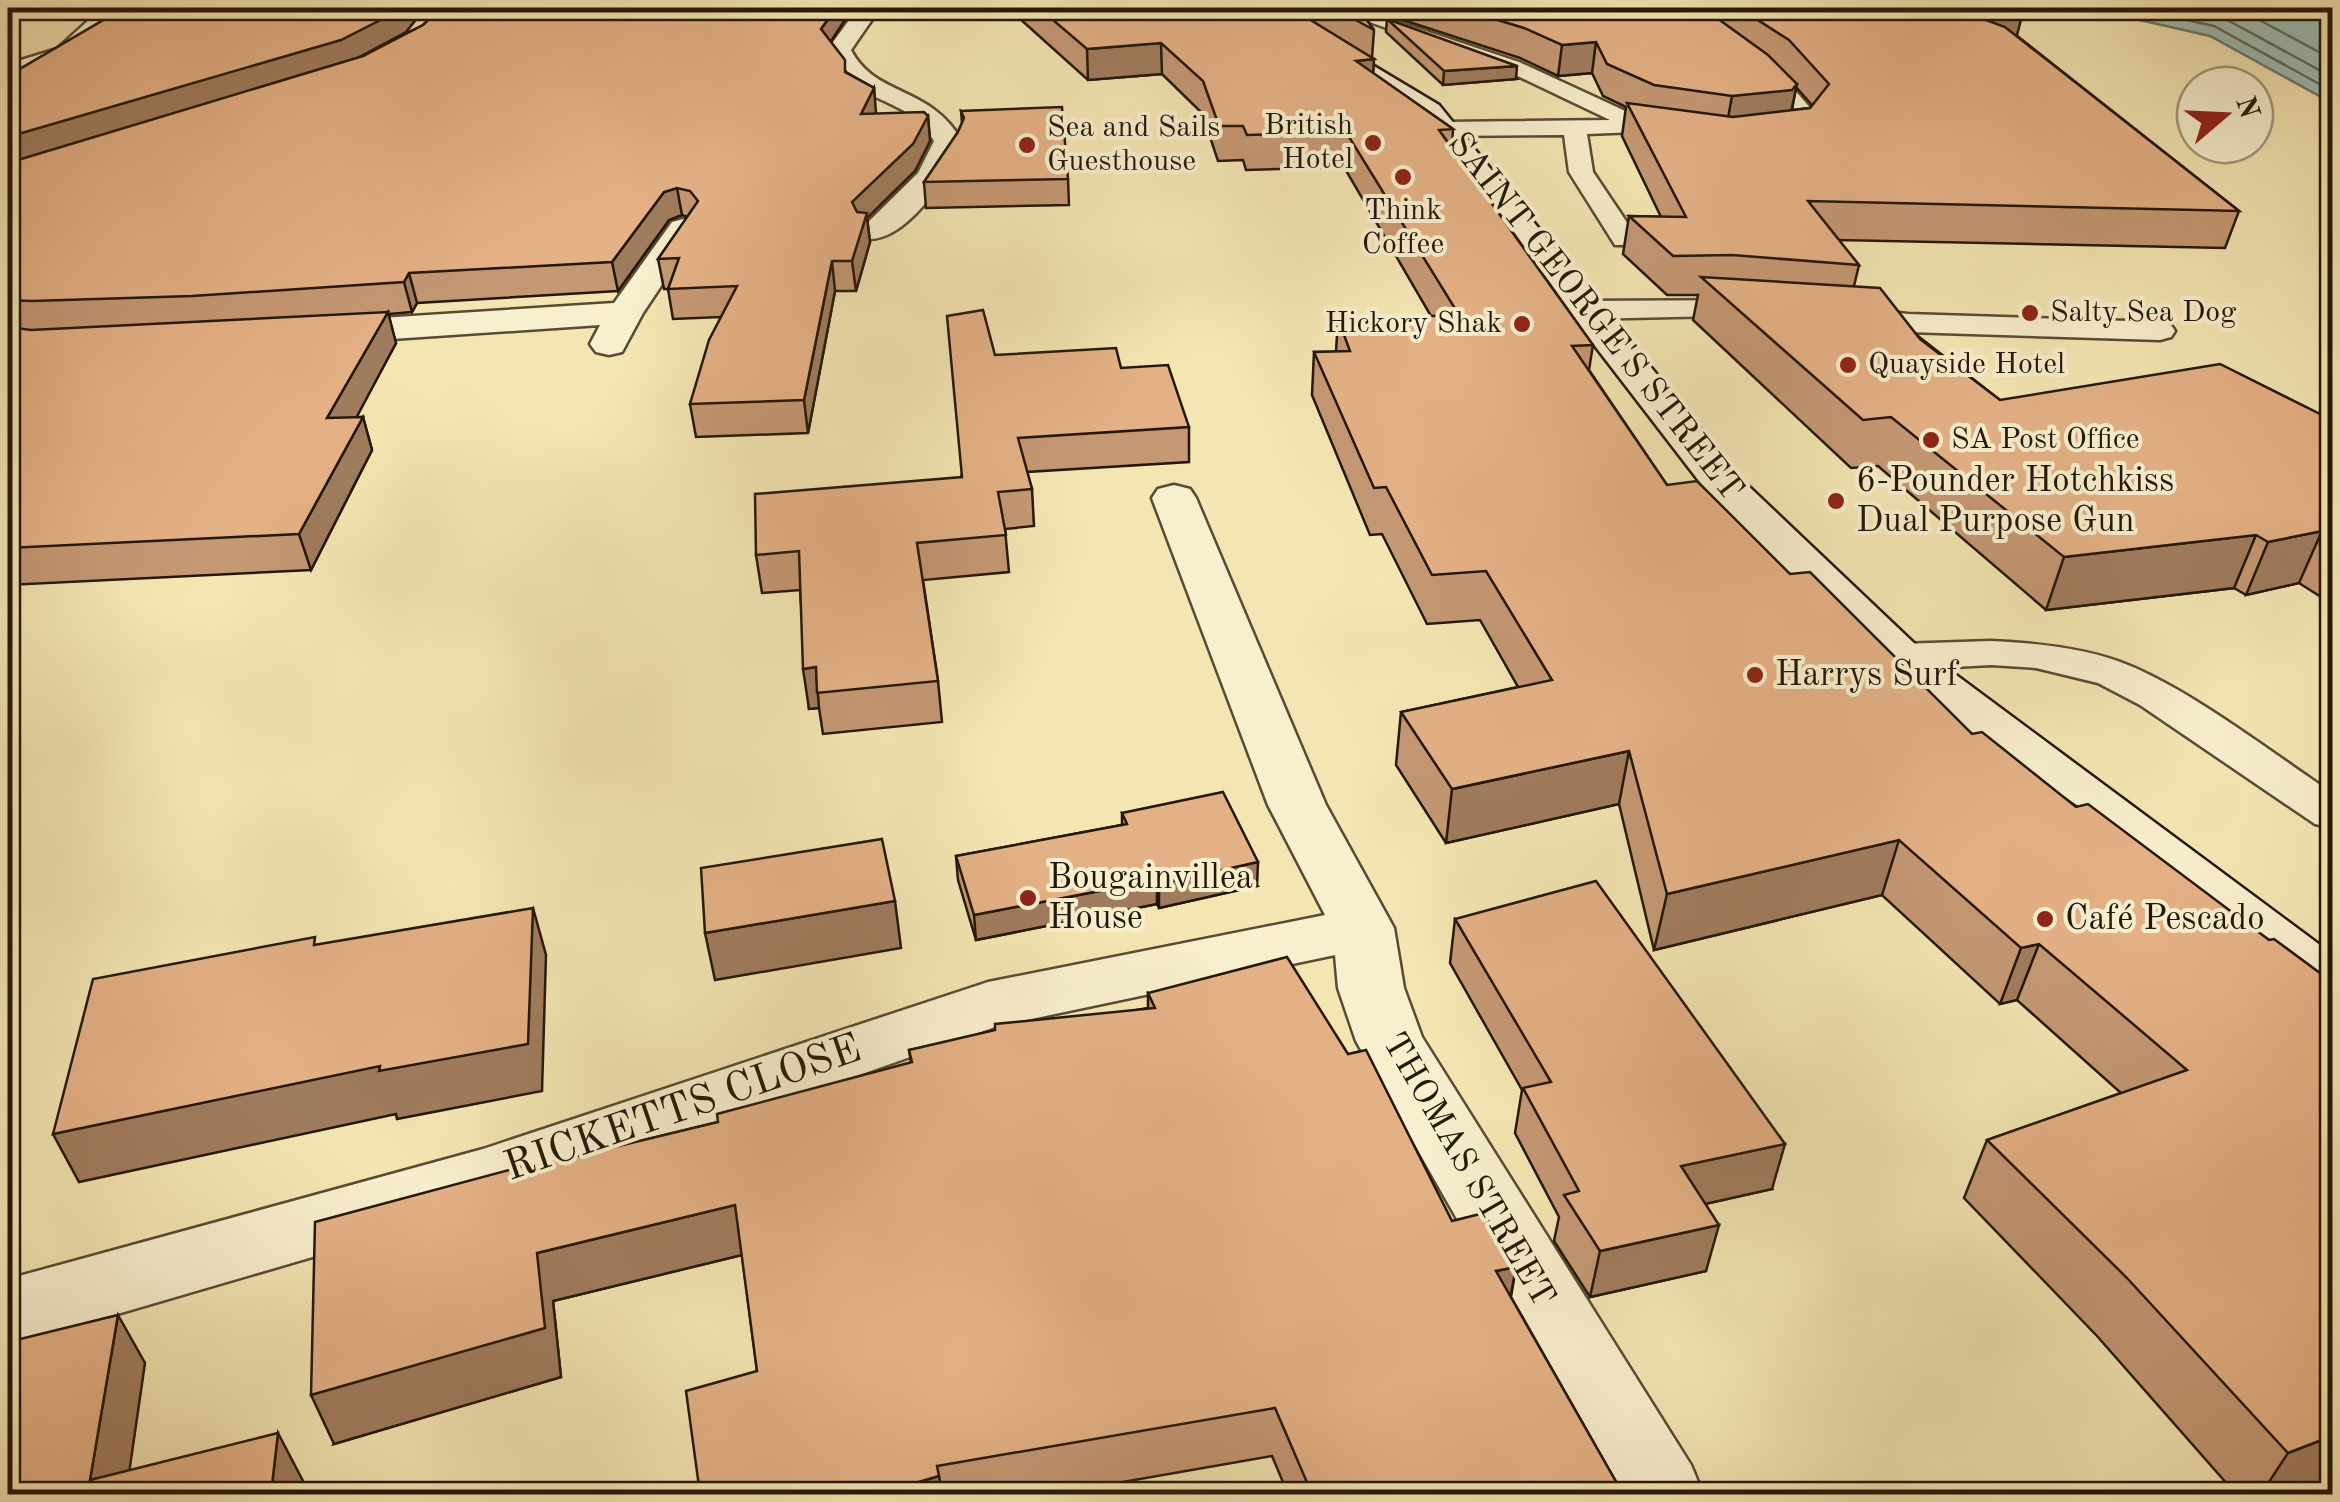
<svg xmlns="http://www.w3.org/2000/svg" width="2340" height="1502" font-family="'Old Standard TT',serif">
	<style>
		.water { fill: #9ebeb4; stroke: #6d7b6f; stroke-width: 2.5 }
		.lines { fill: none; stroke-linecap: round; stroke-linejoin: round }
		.shore { stroke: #616a5e; stroke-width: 2.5 }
		.service-casing { stroke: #584b33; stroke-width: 5 }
		.minor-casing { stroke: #584b33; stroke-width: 5 }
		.secondary-casing { stroke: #241708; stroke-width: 5 }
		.service { fill: #f8efce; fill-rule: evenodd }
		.minor { fill: #f8efce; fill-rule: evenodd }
		.secondary { fill: #f8efce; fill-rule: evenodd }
		.wall { fill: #c49873; stroke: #241708; stroke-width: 2.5; fill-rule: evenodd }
		.shaded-wall { fill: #a07c5e; stroke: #241708; stroke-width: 2.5 }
		.building { fill: #e4b186; stroke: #241708; stroke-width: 2.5 }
		.poi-dot { fill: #8f2418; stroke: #f8efce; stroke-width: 4 }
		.labels { text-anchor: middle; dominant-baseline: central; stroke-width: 8; stroke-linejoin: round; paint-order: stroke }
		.far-poi-label { font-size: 30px; fill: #241708; stroke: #f8efce; text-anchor: start }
		.street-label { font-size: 35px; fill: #241708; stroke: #f8efce }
		.poi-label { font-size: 35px; fill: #241708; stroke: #f8efce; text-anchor: start }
		.near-street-label { font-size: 42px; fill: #241708; stroke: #f8efce }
	</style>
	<rect width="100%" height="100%" fill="#f4e6b3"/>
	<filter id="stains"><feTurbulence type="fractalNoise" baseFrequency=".002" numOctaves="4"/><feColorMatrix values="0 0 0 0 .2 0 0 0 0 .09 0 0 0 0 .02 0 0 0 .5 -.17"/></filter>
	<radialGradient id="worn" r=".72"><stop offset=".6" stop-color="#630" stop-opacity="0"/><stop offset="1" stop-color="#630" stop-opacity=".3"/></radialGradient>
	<polygon class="water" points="2087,8 2332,8 2332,103 2210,36"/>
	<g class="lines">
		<g class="shore">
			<polyline points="2132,8 2214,26 2332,91"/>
			<polyline points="2187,8 2220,16 2332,77"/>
			<polyline points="2237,8 2332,59"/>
		</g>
		<g class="service-casing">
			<g id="service">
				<polygon points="1330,8 1356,8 1519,62 1649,122 1689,131 1693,136 1681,143 1636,132 1587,134 1593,172 1638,239 1635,245 1615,245 1569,172 1564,135 1447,136 1435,129 1447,122 1610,120 1505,70"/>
				<polygon points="1665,8 1686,8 1781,74 1818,117 1802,138 1757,142 1753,137 1757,132 1787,127 1795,117 1765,84"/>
				<polygon points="1756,300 1766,303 1771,309 1766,315 1583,319 1573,316 1568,310 1573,304 1583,301"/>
				<polygon points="1849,308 1908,314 2160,322 2171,325 2175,331 2171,337 2160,340 1908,332 1839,323 1834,317 1839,311"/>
				<path d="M1991,641C2035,643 2087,648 2128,665C2194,692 2272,753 2332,793V828L2315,824L2140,705L2098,683L2036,668L1991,665L1899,670L1884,666L1878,657L1884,648L1899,644Z"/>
			</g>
		</g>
		<g class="minor-casing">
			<g id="minor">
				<polygon points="102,8 126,8 75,59 8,80 8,64 57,49"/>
				<path d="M858,8H880L851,50C875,97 930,85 962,141C952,174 902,248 863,238L859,231L918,173L934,141C908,93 853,108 827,50Z"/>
				<polygon points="683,219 694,222 699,229 643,313 622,352 609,355 596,352 590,344 600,325 318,344 305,341 300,333 305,325 318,322 614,303 672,222"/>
				<polygon points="1174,485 1190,489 1196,498 1326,805 1394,928 1404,988 1422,1037 1691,1465 1703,1494 1613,1494 1356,1041 1338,988 1335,955 998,1026 487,1206 8,1346 8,1279 483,1149 988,982 1325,915 1268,805 1152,498 1158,489"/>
			</g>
		</g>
		<g class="secondary-casing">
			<polygon id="secondary" points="1251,8 1277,8 1439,105 1742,480 1917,646 2332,954 2332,1010 2309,1003 1881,668 1712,498 1419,117"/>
		</g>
		<use href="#service" class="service"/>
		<use href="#minor" class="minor"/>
		<use href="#secondary" class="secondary"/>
	</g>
	<g class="wall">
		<polygon points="124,8 425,8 406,32 358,57 423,25 435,14 438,8 851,8 850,12 831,42 846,72 874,88 875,114 928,116 930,141 915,171 867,218 870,242 856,291 835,291 808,433 696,437 690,404 721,317 673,319 668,289 664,289 658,259 688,217 682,215 669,220 618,291 417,303 412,312 388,314 396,343 356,417 363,417 372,450 311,570 8,585 8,76"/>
		<polygon points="1008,8 1359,8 1374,30 1372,58 1374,59 1373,73 1453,129 1452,147 1593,345 1589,370 1667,485 1790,574 1972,734 2269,940 2332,1478 2291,1494 2236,1494 2097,1336 1964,1198 1987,1140 2121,1093 2017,1000 2000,1004 1882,895 1654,950 1619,804 1446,843 1396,765 1401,712 1518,687 1480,620 1427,624 1382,534 1370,535 1312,395 1314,352 1336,352 1338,319 1431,316 1344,167 1246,170 1243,160 1218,161 1202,113 1162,74 1088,80"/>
		<path d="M1366,8H2024L2016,35L2239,211L2225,248L1838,240L1859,265L1854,286L2000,400L2332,420V604L2299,583L2246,595L2234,588L2046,610L1878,466L1851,468L1693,320L1698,295H1667L1623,254L1629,216L1661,217L1622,136L1626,107L1603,96L1592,73L1558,76L1520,58ZM1796,87L1812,105L1810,108L1792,110Z"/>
		<polygon points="1387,19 1516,79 1443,85 1386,32"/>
		<polygon points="961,111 1068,179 1069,205 926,208 924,182 958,132 962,123"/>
		<polygon points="995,355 1121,368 1189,427 1189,462 1027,472 1032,489 1034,526 1005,529 1009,572 923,580 938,681 942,722 823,734 819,708 809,709 800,590 762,593 756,555 961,477"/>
		<polygon points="1122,813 1257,886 1159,908 1157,904 976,940 958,880 956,856 1122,825"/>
		<polygon points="1455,919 1772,1189 1705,1204 1706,1271 1590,1297 1554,1241 1559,1217 1515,1133 1522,1090 1450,963"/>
		<polygon points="1148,993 1452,1221 1516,1267 1511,1297 1623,1494 1288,1494 1272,1456 1054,1494 700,1494 757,1371 742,1255 553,1301 561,1377 334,1444 524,1166 525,1169 718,1122 911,1063 909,1050 1148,1008"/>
	</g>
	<g class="shaded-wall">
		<polygon points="402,8 425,8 406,32 348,63 8,166 8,137"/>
		<polygon points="836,8 851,8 850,12 824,52 821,29"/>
		<polygon points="2004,8 2024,8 2017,35 1955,40 1962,11"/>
		<polygon points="1596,42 1592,73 1558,76 1562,45"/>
		<polygon points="1161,43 1162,74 1088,80 1087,49"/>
		<polygon points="1374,59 1372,91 1356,61"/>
		<polygon points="1517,66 1516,79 1443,85 1444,71"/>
		<polygon points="1797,84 1790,117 1726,129 1732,96"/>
		<polygon points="874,88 876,112 864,139 861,114"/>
		<polygon points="928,116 930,141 915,171 867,218 870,242 856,291 852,261 852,202"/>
		<polygon points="677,188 682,215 669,220 618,291 612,262 664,192"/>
		<polygon points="832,261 835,291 808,433 804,400"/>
		<polygon points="409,273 417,303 412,312 404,282"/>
		<polygon points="388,312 396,343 338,452 327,418"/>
		<polygon points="363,417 372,450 311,570 299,534"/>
		<polygon points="2322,531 2299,583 2246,595 2268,542"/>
		<polygon points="2256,535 2234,588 2046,610 2064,557"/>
		<polygon points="816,667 819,708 809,709 803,669"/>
		<polygon points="1629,751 1619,804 1446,843 1452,789"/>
		<polygon points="1899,840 1882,895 1654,950 1667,894"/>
		<polygon points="1258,862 1257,886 1159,908 1159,884"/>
		<polygon points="1157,880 1157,904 976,940 974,915"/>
		<polygon points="895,901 901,948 715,980 705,933"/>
		<polygon points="533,908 546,955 542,1091 397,1119 396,1114 79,1182 53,1134"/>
		<polygon points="2039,944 2017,1000 2000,1004 2021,948"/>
		<polygon points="1785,1144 1772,1189 1669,1212 1681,1166"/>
		<polygon points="735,1205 746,1254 553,1301 561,1377 334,1444 311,1395 537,1253"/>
		<polygon points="1719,1225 1706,1271 1590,1297 1600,1251"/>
		<polygon points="1516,1267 1507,1315 1496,1271"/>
		<polygon points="118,1315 145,1363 126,1494 90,1480"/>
		<polygon points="278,1433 303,1481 301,1494 271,1494"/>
		<polygon points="2332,1436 2332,1478 2291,1494 2261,1494 2288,1453"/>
		<polygon points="939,1476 942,1494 878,1494"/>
	</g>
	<g class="building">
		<polygon points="124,8 402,8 400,10 341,40 8,137 8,76"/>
		<polygon points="438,8 836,8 821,29 845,60 845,72 874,88 861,114 924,112 928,116 913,144 852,202 857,212 867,213 852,261 832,261 804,400 690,404 709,340 737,286 668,289 679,258 658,259 698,201 690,191 677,188 664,192 612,262 409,273 404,282 192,296 32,301 8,300 8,163 363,56 423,25 435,14"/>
		<polygon points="1039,8 1291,8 1374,59 1356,61 1453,129 1439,130 1593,345 1572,346 1667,485 1697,481 1790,574 1810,572 1972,734 1982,732 2076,807 2088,804 2269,940 2274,939 2332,982 2332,1436 2288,1453 2127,1278 1987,1140 2187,1070 2039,944 2021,948 1899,840 1667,894 1629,751 1452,789 1401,712 1552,680 1486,571 1432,575 1386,487 1374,488 1314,352 1350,351 1338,319 1459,315 1346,132 1247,135 1243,126 1219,126 1203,81 1161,43 1087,49"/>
		<polygon points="1334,8 1358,8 1374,30"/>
		<polygon points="1458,8 1703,8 1768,55 1797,84 1792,90 1732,96 1654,85 1607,64 1596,42 1562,45 1524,28"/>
		<polygon points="1739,8 2004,8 1962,11 2005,27 2239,211 1808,201 1859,265 1732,255 1673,256 1629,216 1686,217 1627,103 1733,117 1810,108 1829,84 1789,40"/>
		<polygon points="1387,19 1517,66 1444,71"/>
		<polygon points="1062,107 1068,179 924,182 958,132 964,118 961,111"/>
		<polygon points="1701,277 1880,288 1920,339 2000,400 2220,364 2332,420 2332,537 2322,531 2268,542 2256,535 2064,557 1891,417 1863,420"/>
		<polygon points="983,310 995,355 1116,348 1121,368 1168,365 1189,427 1018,438 1032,489 998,492 1006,535 917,543 938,681 817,693 816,667 803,669 799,551 756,555 755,494 962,477 947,316"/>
		<polygon points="388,312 327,418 363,417 299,534 8,548 8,327 31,330"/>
		<polygon points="1223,792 1258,862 1159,884 1157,880 974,915 956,856 1127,824 1122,813"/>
		<polygon points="882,839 895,901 705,933 701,868"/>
		<polygon points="1596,881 1785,1144 1681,1166 1719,1225 1600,1251 1564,1195 1579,1191 1523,1088 1551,1082 1455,919"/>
		<polygon points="533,908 528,1044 379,1071 380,1066 53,1134 93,979 315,937 314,945"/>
		<polygon points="1287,957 1348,1054 1366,1050 1452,1221 1484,1213 1516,1267 1496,1271 1623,1494 1312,1494 1275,1408 937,1466 939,1476 878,1494 700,1494 686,1391 757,1371 735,1205 537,1253 545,1328 311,1395 315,1222 524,1166 524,1169 718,1122 717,1114 912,1062 909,1050 995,1030 995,1024 1155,1008 1148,993"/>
		<polygon points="118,1315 90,1480 278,1433 271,1494 8,1494 8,1342"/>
	</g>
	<g class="poi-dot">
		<circle cx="1373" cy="143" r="10"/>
		<circle cx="1027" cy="145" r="10"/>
		<circle cx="1403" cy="177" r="10"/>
		<circle cx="2030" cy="313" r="10"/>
		<circle cx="1522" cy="324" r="10"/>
		<circle cx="1848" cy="365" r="10"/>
		<circle cx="1931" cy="440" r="10"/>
		<circle cx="1836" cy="501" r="10"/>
		<circle cx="1755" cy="675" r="10"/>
		<circle cx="1028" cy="898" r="10"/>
		<circle cx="2045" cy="919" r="10"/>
	</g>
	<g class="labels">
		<g class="far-poi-label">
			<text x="1353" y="126" text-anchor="end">British<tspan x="1353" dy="34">Hotel</tspan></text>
			<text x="1047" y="128">Sea and Sails<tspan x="1047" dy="34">Guesthouse</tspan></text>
			<text x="1403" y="211" text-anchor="middle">Think<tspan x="1403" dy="34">Coffee</tspan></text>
			<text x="2050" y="313">Salty Sea Dog</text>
			<text x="1502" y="324" text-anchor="end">Hickory Shak</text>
			<text x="1868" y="365">Quayside Hotel</text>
			<text x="1951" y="440">SA Post Office</text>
		</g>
		<g class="street-label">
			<text transform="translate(1595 317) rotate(52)">SAINT GEORGE'S STREET</text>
			<text transform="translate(1468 1170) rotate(60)">THOMAS STREET</text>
		</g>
		<g class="poi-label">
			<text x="1856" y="481">6-Pounder Hotchkiss<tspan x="1856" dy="40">Dual Purpose Gun</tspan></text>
			<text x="1775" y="675">Harrys Surf</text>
			<text x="1048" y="878">Bougainvillea<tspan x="1048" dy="40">House</tspan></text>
			<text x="2065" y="919">Café Pescado</text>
		</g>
		<g class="near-street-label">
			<text transform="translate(683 1109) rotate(-19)">RICKETTS CLOSE</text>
		</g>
	</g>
	<rect width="2340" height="1502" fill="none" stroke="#f4e6b3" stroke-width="40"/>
	<rect x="10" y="10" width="2320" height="1482" fill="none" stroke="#241708" stroke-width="5"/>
	<rect x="20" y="20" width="2300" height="1462" fill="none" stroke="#241708" stroke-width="2.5"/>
	<g transform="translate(2225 115) rotate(71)"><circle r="48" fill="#f8efce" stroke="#a3997f" stroke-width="2.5"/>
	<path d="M0-8L18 38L0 25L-18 38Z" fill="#8f2418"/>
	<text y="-15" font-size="28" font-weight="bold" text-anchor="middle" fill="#241708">N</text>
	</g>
	<rect width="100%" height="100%" filter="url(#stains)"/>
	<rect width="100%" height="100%" fill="url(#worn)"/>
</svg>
